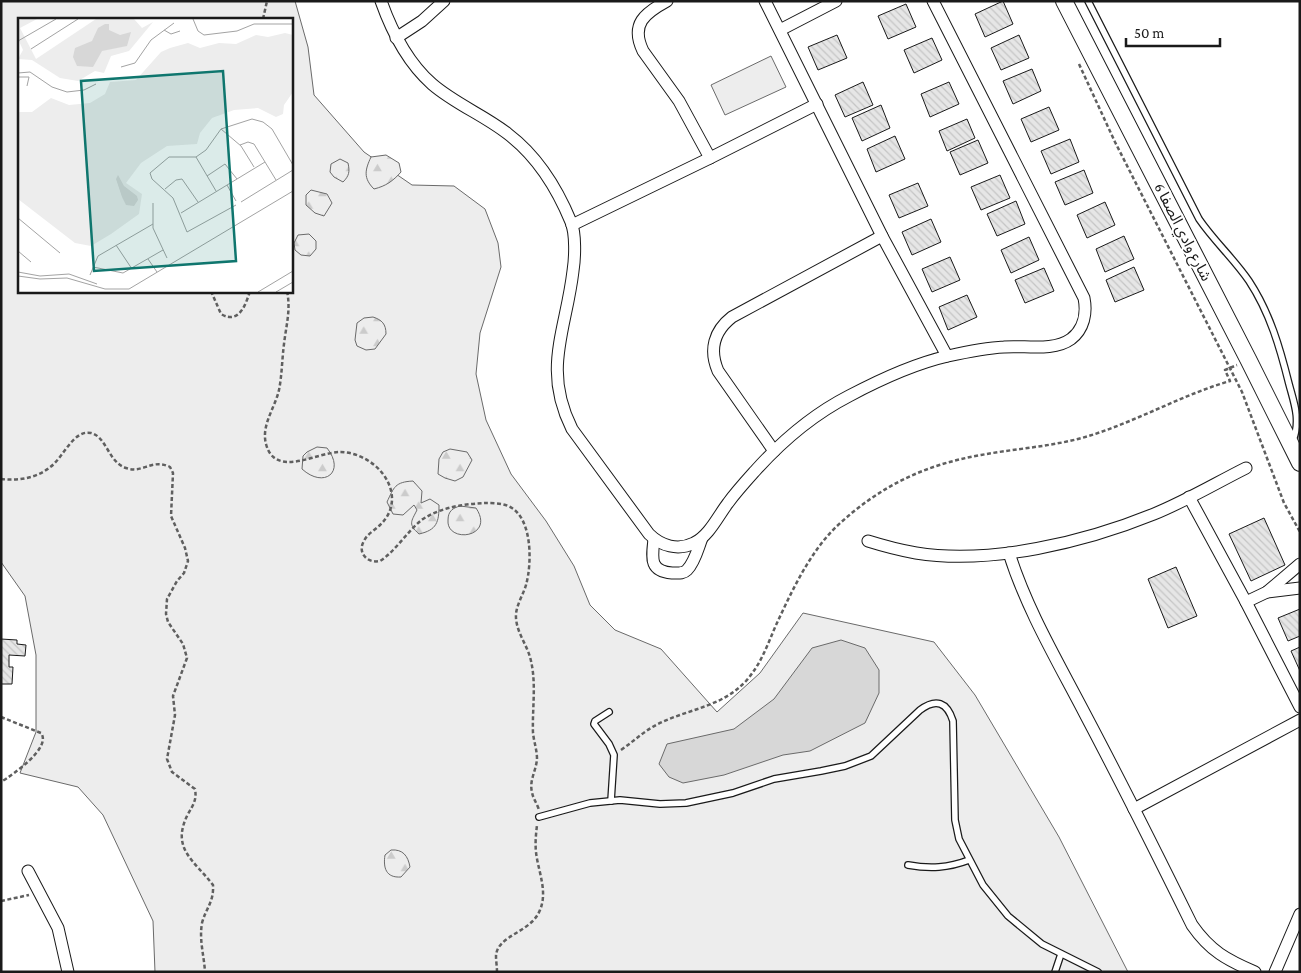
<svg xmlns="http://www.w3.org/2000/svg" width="1301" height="973" font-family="'Crimson Pro','Noto Sans Arabic',serif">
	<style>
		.built { fill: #ededed; stroke: #6a6a6a; fill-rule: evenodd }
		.forest { fill: url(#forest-firs); stroke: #6a6a6a }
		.water { fill: #d7d7d7; stroke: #6a6a6a }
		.building { fill: url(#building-back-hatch); stroke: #1a1a1a }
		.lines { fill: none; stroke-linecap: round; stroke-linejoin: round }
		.service-casing { stroke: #1a1a1a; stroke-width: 8 }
		.minor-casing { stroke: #1a1a1a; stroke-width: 13 }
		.secondary-casing { stroke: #1a1a1a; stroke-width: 18 }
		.path { stroke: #5f5f5f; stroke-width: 2.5; stroke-dasharray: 4 2.5; stroke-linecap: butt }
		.service { stroke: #fff; stroke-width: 5.5 }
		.minor { stroke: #fff; stroke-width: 11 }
		.secondary { stroke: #fff; stroke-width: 16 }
		.labels { text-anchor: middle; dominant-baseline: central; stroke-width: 4; stroke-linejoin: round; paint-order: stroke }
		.street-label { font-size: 15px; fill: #1a1a1a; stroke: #fff }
		.inset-road { fill: none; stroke: #a3a3a3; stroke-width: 1 }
		.view { fill: #0f766e; fill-opacity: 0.15; stroke: #0f766e; stroke-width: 2.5 }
		.inset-edge { fill: none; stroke: #1a1a1a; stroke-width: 2.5 }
	</style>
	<defs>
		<pattern id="forest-firs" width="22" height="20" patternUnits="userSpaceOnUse" patternTransform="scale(1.25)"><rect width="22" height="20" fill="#ededed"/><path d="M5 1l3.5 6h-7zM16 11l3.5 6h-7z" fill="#cbcbcb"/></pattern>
		<pattern id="building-back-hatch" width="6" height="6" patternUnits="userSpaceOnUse" patternTransform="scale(1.25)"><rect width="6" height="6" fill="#e6e6e6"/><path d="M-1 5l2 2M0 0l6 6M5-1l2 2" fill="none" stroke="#c5c5c5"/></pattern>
	</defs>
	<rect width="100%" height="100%" fill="#fff"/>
	<g class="built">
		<path d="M1,1H295L308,47L314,95L364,152L412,185L454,186L485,209L498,243L501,267L480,333L476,374L486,420L511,474L546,521L574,566L590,605L615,630L661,649L717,712L760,673L803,613L934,642L975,695L1059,837L1128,972H155L153,921L103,815L78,787L20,773L36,732V655L25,596L1,562ZM19,19H291V291H19Z"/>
		<polygon points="771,56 786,87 725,115 711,85"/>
	</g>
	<g class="forest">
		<path d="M386,155L399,163L401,172C393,181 386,186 374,189C363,178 365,170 371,157Z"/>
		<path d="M340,159L348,163C350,172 349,176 343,182L334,177L330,172L331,164Z"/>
		<polygon points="311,190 327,194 332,203 324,216 315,213 306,205 306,195"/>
		<polygon points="309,234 316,241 316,249 310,256 301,255 295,250 294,243 298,235"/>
		<path d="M373,317C382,320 386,324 386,334L375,349L366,350L357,346L355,340L357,323L364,318Z"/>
		<path d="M317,447L327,448C346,472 324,489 302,469L303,456L307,452Z"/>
		<polygon points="450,449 467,452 472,460 463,477 455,481 445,478 438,474 439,459 443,452"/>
		<path d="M413,481L422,491L421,503L430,499L439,505C439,522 437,530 419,534C408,524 411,522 417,510L414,505L403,515L393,514L387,502C394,487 395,482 413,481Z"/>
		<path d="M460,506L476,508C496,538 446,544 448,520C448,511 453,508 460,506Z"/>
		<path d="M391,850C403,849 408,856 410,867L401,877C386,878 383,868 385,855Z"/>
	</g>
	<polygon class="water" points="841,640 865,648 879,670 879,693 865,723 810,751 783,755 724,775 683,783 669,777 659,764 667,744 734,729 774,699 812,648"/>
	<g class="building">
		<polygon points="1003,1 1013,24 985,37 975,14"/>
		<polygon points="906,4 916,27 888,39 878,16"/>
		<polygon points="837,35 847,58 818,70 808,47"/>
		<polygon points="1019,35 1029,58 1001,70 991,48"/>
		<polygon points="932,38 942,60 914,73 904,50"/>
		<polygon points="1032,69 1041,91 1013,104 1003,81"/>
		<polygon points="863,82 873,105 845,117 835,95"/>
		<polygon points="949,82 959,104 930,117 921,94"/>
		<polygon points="881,105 890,128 862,141 852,118"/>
		<polygon points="1049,107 1059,130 1031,142 1021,119"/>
		<polygon points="967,119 975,138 947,151 939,131"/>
		<polygon points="895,136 905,159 876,172 867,149"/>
		<polygon points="1070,139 1079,162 1051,174 1041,151"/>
		<polygon points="978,140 988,163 960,175 950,152"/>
		<polygon points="1084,170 1093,193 1065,205 1055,182"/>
		<polygon points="1000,175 1010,198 981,210 971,187"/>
		<polygon points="918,183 928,206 899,218 889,195"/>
		<polygon points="1016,201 1025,224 997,236 987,214"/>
		<polygon points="1105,202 1115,225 1087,238 1077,215"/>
		<polygon points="931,219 941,242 912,255 902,232"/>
		<polygon points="1124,236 1134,259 1105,272 1096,249"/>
		<polygon points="1029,237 1039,260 1011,273 1001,250"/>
		<polygon points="950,257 960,280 932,292 922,269"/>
		<polygon points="1134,267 1144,290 1115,302 1106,280"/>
		<polygon points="1044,268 1054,291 1025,303 1015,280"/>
		<polygon points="967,295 977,317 948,330 939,307"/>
		<polygon points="1264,518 1285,565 1251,581 1229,534"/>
		<polygon points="1176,567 1197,616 1168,628 1148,579"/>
		<polygon points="1300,609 1300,636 1288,641 1278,618"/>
		<polygon points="1,639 17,640 17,644 26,645 25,656 9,655 9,667 13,667 12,684 1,684"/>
		<polygon points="1300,647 1300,671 1291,651"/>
	</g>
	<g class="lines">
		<g class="service-casing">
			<g id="service">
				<path d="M1088,1L1199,219C1214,241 1234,259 1249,281C1270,313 1280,348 1289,384C1294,403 1301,420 1293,440"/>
				<polyline points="609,712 595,721 594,724 609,744 614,755 611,801"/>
				<path d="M539,817L590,803L620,800L660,804L686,803L733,793L774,779L821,771L845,766L871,756L920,710C936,698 947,702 953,721L955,820L959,839L983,885L1008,916L1042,944L1098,972"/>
				<path d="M908,865C930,869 948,868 969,860"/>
				<polyline points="1055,972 1061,954"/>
			</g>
		</g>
		<g class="minor-casing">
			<g id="minor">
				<path d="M381,1C392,32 407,62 432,84C455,104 484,115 508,134C537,156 557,188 571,222C576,234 575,258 573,271C566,331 542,369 572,429L649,534C661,546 678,551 694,543C709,536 718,516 728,503C736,492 746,481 755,471C781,442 814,414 849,396C881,379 913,364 948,356C966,352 985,348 1004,347C1024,345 1053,352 1071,339C1084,329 1087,313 1084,298L933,1"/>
				<path d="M667,1C645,13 630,24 643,51L679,101L710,158"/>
				<polyline points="765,1 882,236 947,356"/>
				<polyline points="780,30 836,1"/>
				<polyline points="396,38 422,21 444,1"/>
				<polyline points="572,225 710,158 817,104"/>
				<path d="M774,451L718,371C709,350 714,331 732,317L882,236"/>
				<polyline points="1189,497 1246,602 1300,707"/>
				<path d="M654,539C652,558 649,571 672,573C678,573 683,574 687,570C695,562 698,548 702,538"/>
				<path d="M868,541C884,546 899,550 916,553C991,565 1085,542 1154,514C1186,501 1216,483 1246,468"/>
				<path d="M1009,553C1027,610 1058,662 1085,714C1122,784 1157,854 1192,925C1210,951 1227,960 1255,972"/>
				<polyline points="1267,592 1300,588"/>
				<polyline points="1246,602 1267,592 1300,564"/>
				<polyline points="1134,809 1300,720"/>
				<polyline points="28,871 58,928 68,972"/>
				<polyline points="1275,972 1300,914"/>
			</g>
		</g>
		<g class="secondary-casing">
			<polyline id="secondary" points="1064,1 1248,359 1300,463"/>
		</g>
		<g class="path">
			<polyline points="263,19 267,1"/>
			<polyline points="1079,64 1115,142 1242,392 1284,503 1300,532"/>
			<path d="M211,291L221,314C239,325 246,304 250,291"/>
			<path d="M287,291C291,310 286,326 284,344C282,359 282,375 279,390C275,408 261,425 266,444C275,479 317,452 340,452C356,452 373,461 383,474C395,490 396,510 380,525C375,530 367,534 364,541C357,552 367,564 380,561C396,551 407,531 423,519C442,507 464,504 485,503C492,503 501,503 508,506C533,516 532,564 526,585C523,595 517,604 516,614C515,630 526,643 530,657C537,682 532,708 533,733C534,742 537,750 537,759C536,771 529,781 532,792C533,799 537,803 539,810"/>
			<path d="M1,479C18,481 36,478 49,468C63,459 73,429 91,433C107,437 108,462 126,468C142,474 152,458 170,467L173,473L171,516L185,548L188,561L184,573L177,581L167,599L166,614L168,622L183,644L187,658L173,696L175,715L167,759L172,772L195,789C197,800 193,805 188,814C170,849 195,861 213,885C214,902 206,908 202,923C199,940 204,955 205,972"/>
			<path d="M1,717L41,733C52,748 12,775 1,782"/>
			<path d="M621,750C634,741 644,731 658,724C688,709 722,707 746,681C761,664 767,646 776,625C792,591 809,553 837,526C880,486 924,465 981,455C1013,449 1046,447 1078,439C1131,425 1178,396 1230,381L1225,370L1237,365"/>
			<polyline points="1,901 29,895"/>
			<path d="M497,972C497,967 496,961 496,956C497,935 531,933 540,910C548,891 538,871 536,852C535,843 536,834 537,825"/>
		</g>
		<use href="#service" class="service"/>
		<use href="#minor" class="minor"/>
		<use href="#secondary" class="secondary"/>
	</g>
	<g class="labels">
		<g class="street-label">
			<text transform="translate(1183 232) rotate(63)">شارع وادي الصفا 6</text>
		</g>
	</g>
	<g transform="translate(18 18)">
		<rect width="275" height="275" fill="#fff"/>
		<path d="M267,15L275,17V74L266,87L265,96L258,99L240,90L216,92L194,100L182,115L179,126L149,128L123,145L108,165L124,176L121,196L93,216L73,228L57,225L0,181V94H14L33,80L51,87L72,85L87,76L92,64L118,62L143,34L152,30L170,25L182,30L201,25L218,26L238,17L250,19Z" fill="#ededed"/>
		<path d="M4,1H19L2,10L18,41L78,1H116L124,10L135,4L111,33L93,38L86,55L77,53L60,63L42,60L14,42L0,41L5,32L0,21V3Z" fill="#ededed"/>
		<path d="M87,6H91V12L102,17L113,14L109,28L84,33L75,49L59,48L55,39L57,30L74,23L80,10ZM100,157L106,168L119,178L120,182L116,188L108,187L104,179L98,161Z" fill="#d7d7d7"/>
		<path class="inset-road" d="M175,1L180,13L186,17L219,13L236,6H275M146,12L153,16L162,13M0,23L38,1M13,31L60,1M103,49L117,45L133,22L156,5M0,55L12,54L34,69L49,74L66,72L78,66M0,59H11L9,68M203,111L223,128L236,149M222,127L230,124L236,126L258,162M178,139L198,173M189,158L207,146L219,161M209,167L218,183M147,171L158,162L164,161L180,184M223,184L275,152M135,185V210L149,240M218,187L169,214L155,180L134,161L132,155L151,139H178L188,132L203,111L234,101L245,104L254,111L275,147M163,195L247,144M0,200L42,235M98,227L114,251M0,233L13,244M130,241L139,254M75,249L105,255L145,232M0,254L22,258L51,256L79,266M72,257L80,238L135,206M0,258L22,261L49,260L87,271H111L275,173M240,274L275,253M258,274L275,264"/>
		<path class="view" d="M205,53L218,243L76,253L63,63Z"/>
		<rect width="275" height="275" class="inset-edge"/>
	</g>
	<rect width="1301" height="973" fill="none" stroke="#1a1a1a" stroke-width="5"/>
	<path d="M1126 38v8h94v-8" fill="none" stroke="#1a1a1a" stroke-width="2.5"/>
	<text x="1134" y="38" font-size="15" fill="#1a1a1a" stroke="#ffffff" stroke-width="4" paint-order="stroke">50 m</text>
</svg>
